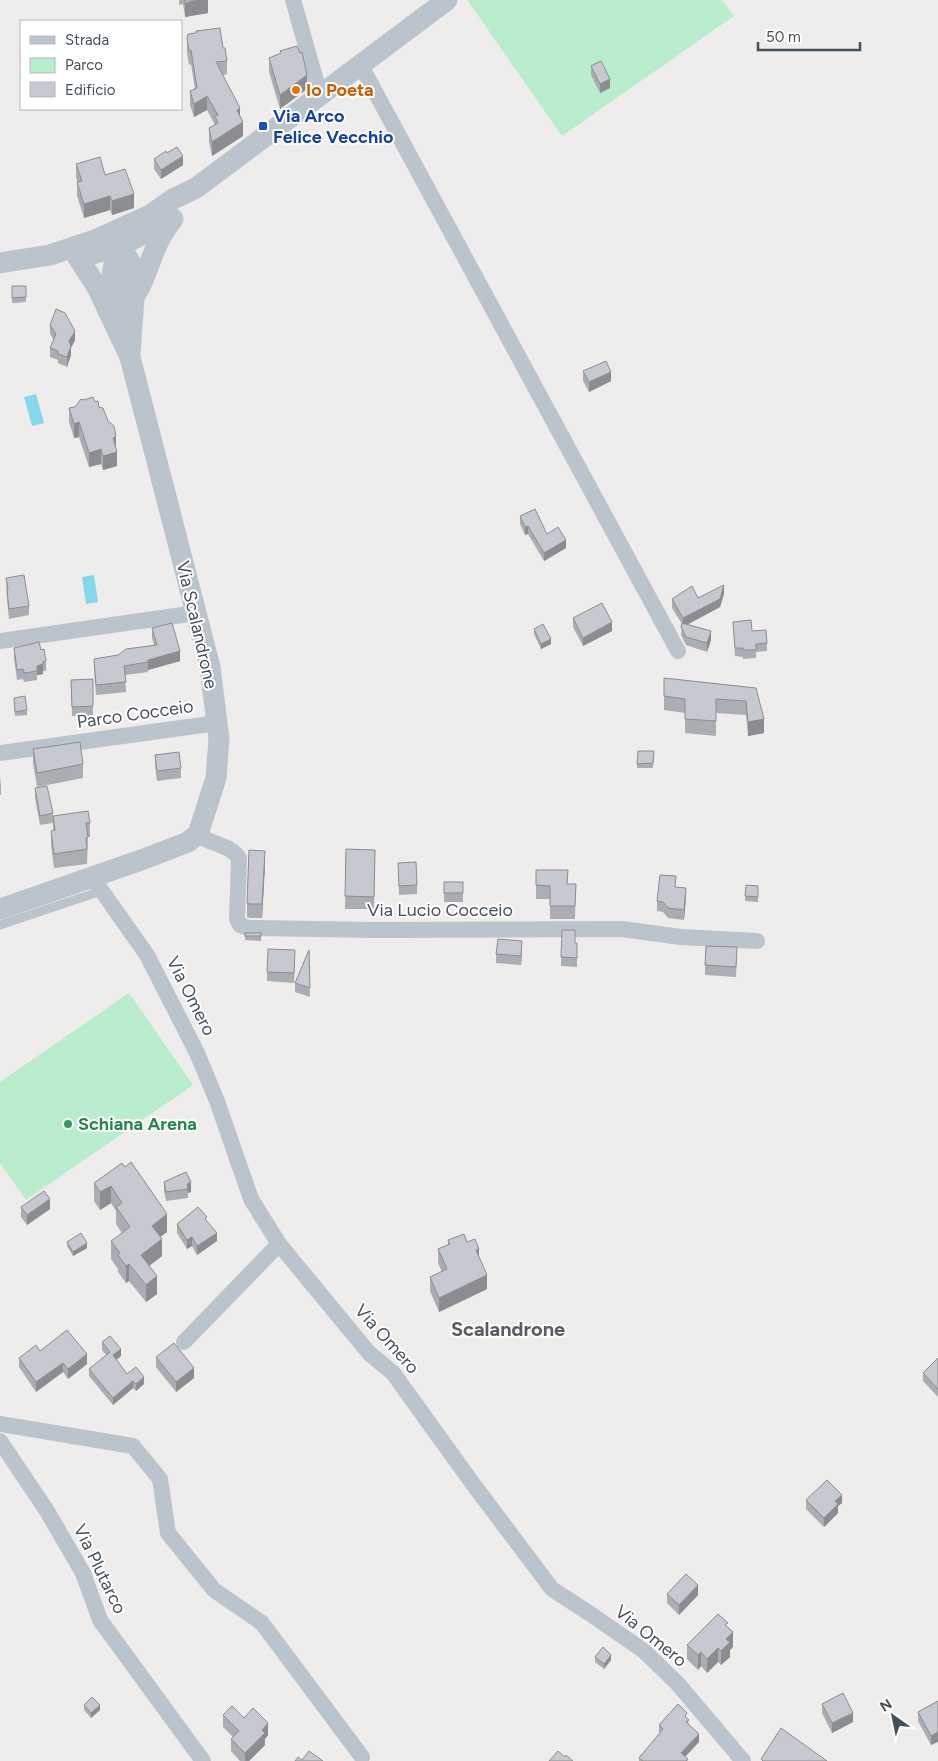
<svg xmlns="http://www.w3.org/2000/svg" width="938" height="1761" font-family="Figtree,sans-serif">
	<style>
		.green { fill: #baedcd }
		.water { fill: #87d7ea }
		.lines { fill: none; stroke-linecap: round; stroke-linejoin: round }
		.service { stroke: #bbc4cc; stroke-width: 9 }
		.minor { stroke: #bbc4cc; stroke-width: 16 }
		.tertiary { stroke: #bbc4cc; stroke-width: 21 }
		.wall { fill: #aaadb2 }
		.shaded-wall { fill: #8b8d91 }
		.building { fill: #c6c9cf; stroke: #8b8d91 }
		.food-dot { fill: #e8710a; stroke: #fff; stroke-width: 2 }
		.transit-dot { fill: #1a4fb4; stroke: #fff; stroke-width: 2 }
		.leisure-dot { fill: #2e9e5b; stroke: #fff; stroke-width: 2 }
		.labels { text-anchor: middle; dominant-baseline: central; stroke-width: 4; stroke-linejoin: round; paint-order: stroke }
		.food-label { font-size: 18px; font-weight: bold; fill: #c56008; stroke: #fff; text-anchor: start }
		.transit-label { font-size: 18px; font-weight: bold; fill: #164399; stroke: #fff; text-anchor: start }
		.street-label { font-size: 18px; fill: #455059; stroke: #fff }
		.leisure-label { font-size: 18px; font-weight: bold; fill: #27864d; stroke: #fff; text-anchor: start }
		.quarter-label { font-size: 20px; font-weight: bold; fill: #595d61; stroke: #fff }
	</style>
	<rect width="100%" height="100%" fill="#efecec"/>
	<g class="green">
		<polygon points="470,0 722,0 734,16 562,136 468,1"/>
		<polygon points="129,993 193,1085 26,1200 0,1163 0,1082"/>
	</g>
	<g class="water">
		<polygon points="36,394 44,423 32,426 24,397"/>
		<polygon points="94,575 98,602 86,604 82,577"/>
	</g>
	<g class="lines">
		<polyline class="service" points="0,925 101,891"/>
		<g class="minor">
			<polyline points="293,0 320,95"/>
			<polyline points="360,64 678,651"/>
			<polyline points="0,641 196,613"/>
			<polyline points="0,753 217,723"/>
			<path d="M198,834C210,845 230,844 239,858L237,919L240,925L248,928L375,930L622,929L681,937L757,941"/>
			<polyline points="92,877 147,955 197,1053 217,1101 251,1199 279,1244 369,1353 393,1373 473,1484 552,1589 592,1615 644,1651 678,1684 743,1761"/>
			<polyline points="184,1342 279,1244"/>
			<polyline points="0,1424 133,1446 160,1479 168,1533 214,1590 262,1623 362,1757"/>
			<polyline points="0,1441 47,1511 83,1573 100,1620 203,1761"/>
		</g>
		<g class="tertiary">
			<polyline points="107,243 120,246 130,262 134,298 130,354"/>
			<path d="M85,255C116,251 145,235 170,216"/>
			<polyline points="0,263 50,255 95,240 150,215 173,199 196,188 447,0"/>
			<path d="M99,289C133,323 141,284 152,257C157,243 164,230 173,219"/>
			<path d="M115,311C110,286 110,261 124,239"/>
			<polyline points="0,909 144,859 188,842 198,834 216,778 219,739 210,667 130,357 97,287 77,256"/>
		</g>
	</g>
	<g class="wall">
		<polygon points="179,0 208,0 208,13 185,17 183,4 179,5"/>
		<polygon points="187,38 223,48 227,61 227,74 223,75 240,117 243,136 212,156 209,142 209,128 215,125 207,110 194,117 190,105 190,91 195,89 191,64 189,65 187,52"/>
		<polygon points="280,51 307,89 280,109 269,72 269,58 280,54"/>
		<polygon points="591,66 610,88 600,93 591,75"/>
		<polygon points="167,153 183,165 161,179 154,169 154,159"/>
		<polygon points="76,164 105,175 134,208 112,215 110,210 84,218 77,196 77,182 78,182 76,178"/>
		<polygon points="12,286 26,286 26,302 12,303"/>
		<polygon points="50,325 75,340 71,348 71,355 67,367 58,363 58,360 50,357 50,348 54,340 50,334"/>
		<polygon points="583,371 611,381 589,392 583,381"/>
		<polygon points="84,400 95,402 99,407 116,450 117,466 103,470 101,464 89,467 79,437 74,438 69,422 69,408 75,407"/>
		<polygon points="520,516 566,548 544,561 528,534 525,535 520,524"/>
		<polygon points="6,578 29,606 29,615 9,619 7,599"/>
		<polygon points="724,594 720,607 688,624 711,640 707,652 686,645 681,635 682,624 672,608 672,599 698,598"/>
		<polygon points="573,618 612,631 583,646 573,627"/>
		<polygon points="733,622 752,631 767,643 767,651 756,652 756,658 743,659 743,657 735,656"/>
		<polygon points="152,628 180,661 148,670 148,672 125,675 126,692 96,695 94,668 94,659 118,655 154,645 152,638"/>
		<polygon points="534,629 551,644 541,649 534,634"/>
		<polygon points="14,648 41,650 46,661 46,671 43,671 43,674 37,675 37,680 24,682 23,679 17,680 14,658"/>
		<polygon points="664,678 756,688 764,733 748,736 746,715 716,713 716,736 685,733 685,713 664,710"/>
		<polygon points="93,679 93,716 72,716 71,680"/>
		<polygon points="14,698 27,710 27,715 15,716"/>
		<polygon points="33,749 83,764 83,778 37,787 33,763"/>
		<polygon points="654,751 653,768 637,768 637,764"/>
		<polygon points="155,755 181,768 181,778 157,781 155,765"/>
		<polygon points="0,776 1,786 1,795 0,795"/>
		<polygon points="35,788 53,813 53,816 90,823 90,837 88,837 87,864 54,868 51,845 51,831 53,831 53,823 40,825 35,798"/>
		<polygon points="346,849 375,850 374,909 345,909"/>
		<polygon points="398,863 417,885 417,894 399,895"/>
		<polygon points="265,865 262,918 250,918 247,917 247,903"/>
		<polygon points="536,870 568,884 576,884 575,919 550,919 550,899 536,899"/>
		<rect x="444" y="882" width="19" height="20"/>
		<polygon points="746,885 758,886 758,902 745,901"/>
		<polygon points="676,887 686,897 684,920 668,918 663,912 657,911 657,901"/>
		<polygon points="245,933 261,933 261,941 245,940"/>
		<polygon points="575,943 577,943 577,967 561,966 561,957"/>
		<polygon points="309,950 310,997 295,992 295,983"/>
		<polygon points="522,951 521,965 496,963 496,954"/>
		<polygon points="737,957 736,977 705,975 705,965"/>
		<polygon points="295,960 294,983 267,981 267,972"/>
		<polygon points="122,1163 167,1232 160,1237 162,1256 149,1266 157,1294 146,1302 129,1281 126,1283 118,1272 118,1269 111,1259 111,1241 122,1233 116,1224 116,1211 111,1203 100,1210 94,1201 94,1183"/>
		<polygon points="186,1172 191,1192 188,1193 188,1198 166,1201 164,1191 164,1182"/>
		<polygon points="21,1207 50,1209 27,1225 21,1217"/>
		<polygon points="207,1222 217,1241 197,1255 192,1246 187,1249 177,1233 177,1224"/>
		<polygon points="448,1240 467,1242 479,1257 487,1289 439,1312 430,1291 430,1277 442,1272 438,1263 438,1249 448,1245"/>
		<polygon points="67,1242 87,1248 73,1256 67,1246"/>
		<polygon points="102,1342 121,1356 116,1360 127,1374 144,1384 136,1391 133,1388 113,1405 89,1376 89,1369 106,1355 102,1350"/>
		<polygon points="156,1357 194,1378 176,1392 156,1367"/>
		<polygon points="19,1358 87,1364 68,1379 63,1372 36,1392 19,1367"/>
		<polygon points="938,1358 938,1397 923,1381 923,1373"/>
		<polygon points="806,1500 842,1503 838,1506 838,1513 824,1527 806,1509"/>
		<polygon points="667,1594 698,1595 679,1615 667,1603"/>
		<polygon points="728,1628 733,1647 730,1650 730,1657 721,1665 718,1662 707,1673 701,1666 698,1670 687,1659 687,1645"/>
		<polygon points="595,1657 611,1660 604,1669 595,1662"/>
		<polygon points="938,1701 931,1745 918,1721 918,1712"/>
		<polygon points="822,1704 853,1722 832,1733 822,1713"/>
		<polygon points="84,1705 100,1710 91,1718 84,1710"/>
		<polygon points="223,1715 244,1718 268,1735 265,1739 265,1745 249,1761 240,1761 231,1751 231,1739 233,1737 223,1727"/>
		<polygon points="687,1719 689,1724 699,1742 685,1757 688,1761 639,1761 639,1758 660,1733 659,1732 659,1725"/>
	</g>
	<g class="shaded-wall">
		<polygon points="199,0 208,0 208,13 185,17 185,3"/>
		<polygon points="307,75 307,89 280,109 280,95"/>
		<polygon points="610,79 610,88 600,93 600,84"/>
		<polygon points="207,96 207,110 194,117 194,104"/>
		<polygon points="240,108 240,122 237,110"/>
		<polygon points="243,122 243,136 212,156 212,142"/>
		<polygon points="183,156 183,165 161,179 161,170"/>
		<polygon points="134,194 134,208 112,215 112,201"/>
		<polygon points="110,196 110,210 84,218 84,204"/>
		<polygon points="75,331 75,340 71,348 71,355 67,367 67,357 69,341"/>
		<polygon points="611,372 611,381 589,392 589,382"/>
		<polygon points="79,422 79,437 74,438 74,424"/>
		<polygon points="116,436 116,450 113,438"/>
		<polygon points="101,449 101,464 89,467 89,453"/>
		<polygon points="117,452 117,466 103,470 103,456"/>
		<polygon points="528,526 528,534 525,535 525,527"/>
		<polygon points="566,540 566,548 544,561 544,553"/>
		<polygon points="724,585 724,594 720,607 683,627 683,618"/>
		<polygon points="612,622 612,631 583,646 583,638"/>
		<polygon points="711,631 711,640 707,652 707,643"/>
		<polygon points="551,639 551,644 541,649 541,644"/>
		<polygon points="180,651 180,661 148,670 148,660"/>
		<polygon points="43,664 43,674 37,675 37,666"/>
		<polygon points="764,719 764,733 748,736 748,722"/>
		<polygon points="265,851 265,865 262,918 262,904"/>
		<polygon points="686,888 686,897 684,920 684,910"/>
		<polygon points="522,941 522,951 521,965 521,956"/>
		<polygon points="191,1182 191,1192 188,1193 187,1184"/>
		<polygon points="111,1186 111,1203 100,1210 100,1192"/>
		<polygon points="50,1199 50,1209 27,1225 27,1215"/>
		<polygon points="167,1214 167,1232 152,1243 152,1226"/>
		<polygon points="217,1233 217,1241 197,1255 197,1246"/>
		<polygon points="192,1237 192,1246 187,1249 187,1240"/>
		<polygon points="162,1239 162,1256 141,1272 141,1255"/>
		<polygon points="87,1243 87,1248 73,1256 73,1252"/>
		<polygon points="479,1249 479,1263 476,1250"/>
		<polygon points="129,1264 129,1281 126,1283 126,1266"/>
		<polygon points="487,1275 487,1289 439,1312 439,1298"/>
		<polygon points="157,1276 157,1294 146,1302 146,1285"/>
		<polygon points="121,1349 121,1356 113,1363 113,1355"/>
		<polygon points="87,1354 87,1364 68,1379 68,1369"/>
		<polygon points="63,1363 63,1372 36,1392 36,1382"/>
		<polygon points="194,1368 194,1378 176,1392 176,1382"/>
		<polygon points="144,1377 144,1384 136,1391 136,1384"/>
		<polygon points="133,1381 133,1388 113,1405 113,1398"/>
		<polygon points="842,1495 842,1503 838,1506 838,1513 824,1527 824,1518 835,1501"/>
		<polygon points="698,1585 698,1595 679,1615 679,1605"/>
		<polygon points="733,1632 733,1647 730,1650 730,1657 721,1665 721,1651 726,1639"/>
		<polygon points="718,1648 718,1662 707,1673 707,1659"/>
		<polygon points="701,1652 701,1666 698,1670 698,1655"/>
		<polygon points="611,1655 611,1660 604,1669 604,1664"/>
		<polygon points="100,1705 100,1710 91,1718 91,1713"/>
		<polygon points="853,1713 853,1722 832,1733 832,1723"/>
		<polygon points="268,1723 268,1735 265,1739 265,1745 249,1761 245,1761 245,1753 262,1730"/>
		<polygon points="938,1732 938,1742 931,1745 931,1736"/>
		<polygon points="699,1734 699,1742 681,1761 681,1753"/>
	</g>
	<g class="building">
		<polygon points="185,0 199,0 185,3"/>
		<polygon points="220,28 223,48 225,48 227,61 216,62 240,108 237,110 243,122 212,142 209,128 218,123 215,116 218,115 207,96 194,104 190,91 197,88 191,50 189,51 187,38 188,34 196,33 196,31"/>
		<polygon points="297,46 300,53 302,52 307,75 280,95 269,58 281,53 280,51"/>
		<polygon points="601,61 610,79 600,84 591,66"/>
		<polygon points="177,147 183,156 161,170 154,159 166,151 167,153"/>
		<polygon points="100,157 105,175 125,169 134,194 112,201 110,196 84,204 77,182 82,181 76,164"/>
		<polygon points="12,286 26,286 26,297 12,298"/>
		<polygon points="56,309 65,313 75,331 69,341 71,346 67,357 58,354 58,351 50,348 56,334 50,325"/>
		<polygon points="606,361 611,372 589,382 583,371"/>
		<polygon points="93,397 95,402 98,401 99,407 103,408 108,421 114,426 116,436 113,438 117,452 103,456 101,449 89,453 79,422 74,424 69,408 75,407 81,399 84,400"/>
		<polygon points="535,509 547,534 558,527 566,540 544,553 528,526 525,527 520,516"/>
		<polygon points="24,575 29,606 9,609 7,590 8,589 6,578"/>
		<polygon points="724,585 720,599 683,618 672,599 692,586 698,598"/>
		<polygon points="602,603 612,622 583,638 573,618"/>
		<polygon points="751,620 752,631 766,630 767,643 756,644 756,650 743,650 743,648 735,648 733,622"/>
		<polygon points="172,623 180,651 148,660 148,662 124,666 126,682 96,685 94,659 118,655 126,649 157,645 152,628"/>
		<polygon points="682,623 711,631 707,643 686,637 681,627"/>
		<polygon points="543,624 551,639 541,644 534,629"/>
		<polygon points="39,642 41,650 44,649 46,661 43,662 43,664 37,666 37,671 24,673 23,669 17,670 14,648"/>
		<polygon points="664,678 756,688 764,719 748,722 746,701 716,699 716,721 685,719 685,699 664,696"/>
		<polygon points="93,679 93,706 72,707 71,680"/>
		<polygon points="25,696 27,710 15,712 14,698"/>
		<polygon points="80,742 83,764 37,773 33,749"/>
		<polygon points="638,751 654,751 653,763 637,764"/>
		<polygon points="179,752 181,768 157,771 155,755"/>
		<polygon points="47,786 53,813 40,816 35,788"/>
		<polygon points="88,811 90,823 86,823 88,837 86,838 87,849 54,854 51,831 55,830 53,816"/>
		<polygon points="346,849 375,850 374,897 345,896"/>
		<polygon points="249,850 265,851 262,904 250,904 247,903"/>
		<polygon points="416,862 417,885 399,886 398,863"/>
		<polygon points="536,870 568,870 567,884 576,884 575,906 550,906 550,886 536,885"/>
		<polygon points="660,875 676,876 675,887 686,888 684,910 668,908 663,902 657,901"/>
		<rect x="444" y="882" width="19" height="11"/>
		<polygon points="746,885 758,886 758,897 745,896"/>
		<polygon points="562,930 575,930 575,943 577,943 577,958 561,957"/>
		<rect x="245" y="933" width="16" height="3"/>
		<polygon points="498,939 522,941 521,956 496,954"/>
		<polygon points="706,946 737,947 736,967 705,965"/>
		<polygon points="268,949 295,950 294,973 267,972"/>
		<polygon points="309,950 310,988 295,983"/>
		<polygon points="131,1162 167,1214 152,1226 162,1239 141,1255 157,1276 146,1285 129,1264 126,1266 118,1255 120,1253 111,1241 130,1227 116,1207 122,1203 111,1186 100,1192 94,1183 122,1163 125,1167"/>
		<polygon points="186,1172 191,1182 187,1184 188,1189 166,1192 164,1182"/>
		<polygon points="44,1191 50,1199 27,1215 21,1207"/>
		<polygon points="198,1207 207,1217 205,1219 217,1233 197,1246 192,1237 187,1240 177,1224"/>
		<polygon points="81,1233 87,1243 73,1252 67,1242"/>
		<polygon points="464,1234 467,1242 475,1239 479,1249 476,1250 487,1275 439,1298 430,1277 447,1269 438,1249 450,1244 448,1240"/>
		<polygon points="67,1330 87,1354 68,1369 63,1363 36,1382 19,1358 36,1345 40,1351"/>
		<polygon points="110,1336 121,1349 113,1355 127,1374 136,1367 144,1377 136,1384 133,1381 113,1398 89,1369 110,1352 102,1342"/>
		<polygon points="174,1343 194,1368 176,1382 156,1357"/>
		<polygon points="938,1358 938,1389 923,1373"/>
		<polygon points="827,1480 842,1495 835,1501 838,1504 824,1518 806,1500"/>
		<polygon points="686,1574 698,1585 679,1605 667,1594"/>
		<polygon points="718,1614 728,1623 725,1625 733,1632 726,1639 730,1642 721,1651 718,1648 707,1659 701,1652 698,1655 687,1645"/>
		<polygon points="603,1647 611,1655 604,1664 595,1657"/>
		<polygon points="843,1693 853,1713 832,1723 822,1704"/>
		<polygon points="92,1697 100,1705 91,1713 84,1705"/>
		<polygon points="938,1701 938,1732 931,1736 918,1712"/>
		<polygon points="678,1704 687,1713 685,1716 689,1720 686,1722 699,1734 681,1753 688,1759 686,1761 643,1761 639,1758 663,1729 659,1725"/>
		<polygon points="232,1706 244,1718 253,1708 268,1723 262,1730 265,1733 245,1753 231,1739 239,1731 223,1715"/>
		<polygon points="781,1728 827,1761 763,1761 761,1759"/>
		<polygon points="309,1751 323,1761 295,1761 298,1757 302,1760"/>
		<polygon points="558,1751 565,1757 566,1755 573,1761 549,1761"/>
	</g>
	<circle class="food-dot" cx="296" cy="90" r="5"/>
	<rect class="transit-dot" x="258" y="121" width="10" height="10" rx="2.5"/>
	<circle class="leisure-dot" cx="68" cy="1124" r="5"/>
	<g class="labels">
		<g class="food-label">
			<text x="306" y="90">Io Poeta</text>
		</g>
		<g class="transit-label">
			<text x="273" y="116">Via Arco<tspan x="273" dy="21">Felice Vecchio</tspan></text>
		</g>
		<g class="street-label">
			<text transform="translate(197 625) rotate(77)">Via Scalandrone</text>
			<text transform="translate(135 714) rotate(-8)">Parco Cocceio</text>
			<text x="440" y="910">Via Lucio Cocceio</text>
			<text transform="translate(191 996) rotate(63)">Via Omero</text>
			<text transform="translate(387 1339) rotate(48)">Via Omero</text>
			<text transform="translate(100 1569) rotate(64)">Via Plutarco</text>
			<text transform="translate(651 1636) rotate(39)">Via Omero</text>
		</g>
		<g class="leisure-label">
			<text x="78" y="1124">Schiana Arena</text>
		</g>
		<g class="quarter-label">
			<text x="508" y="1329">Scalandrone</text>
		</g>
	</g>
	<rect x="20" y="20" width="162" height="90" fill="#ffffff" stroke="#b5b9bd"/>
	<rect x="30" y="36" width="25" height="8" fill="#bbc4cc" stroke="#b5b9bd"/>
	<text x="65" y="45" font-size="15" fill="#455059">Strada</text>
	<rect x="30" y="58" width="25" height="15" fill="#baedcd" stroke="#b5b9bd"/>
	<text x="65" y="70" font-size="15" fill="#455059">Parco</text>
	<rect x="30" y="82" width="25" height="15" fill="#c6c9cf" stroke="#b5b9bd"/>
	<text x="65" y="95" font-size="15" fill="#455059">Edificio</text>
	<g transform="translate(893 1716) rotate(327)" stroke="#ffffff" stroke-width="4" paint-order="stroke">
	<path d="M0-4L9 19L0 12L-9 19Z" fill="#455059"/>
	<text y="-8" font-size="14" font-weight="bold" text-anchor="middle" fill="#455059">N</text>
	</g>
	<path d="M758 42v8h102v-8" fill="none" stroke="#455059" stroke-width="2.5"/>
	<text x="766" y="42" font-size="15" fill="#455059" stroke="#ffffff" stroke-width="4" paint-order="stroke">50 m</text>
</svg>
